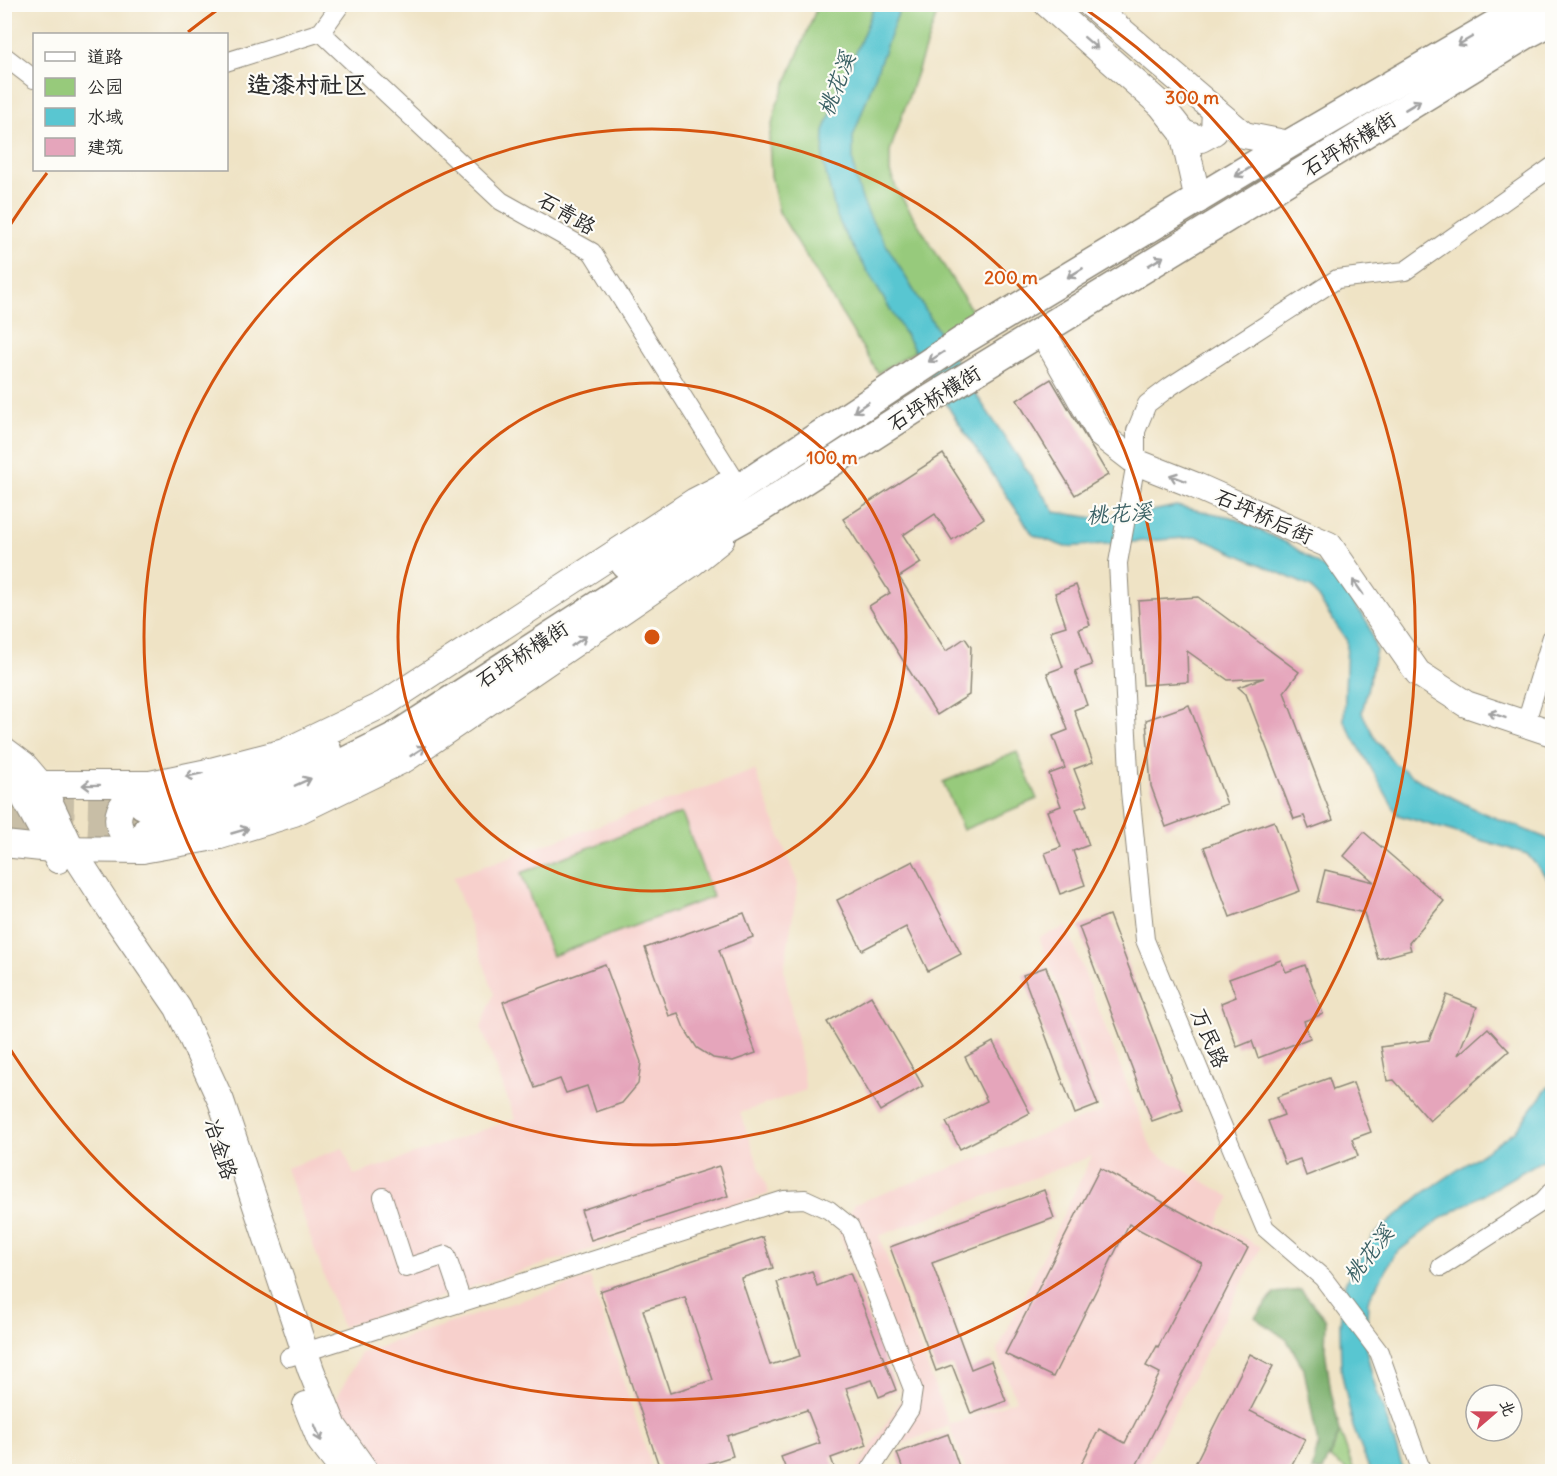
<svg xmlns="http://www.w3.org/2000/svg" width="1557" height="1476" font-family="Delius,'LXGW WenKai TC',sans-serif">
	<style>
		.built { fill: #f7d0cc; fill-rule: evenodd }
		.green { fill: #97ca7b; stroke: #617a53; stroke-width: 1.5 }
		.forest { fill: #79ae6b; stroke: #526c4b; stroke-width: 1.5 }
		.water { fill: #59c6d1; stroke: #42787e; stroke-width: 1.5 }
		.building { fill: #e5a5bb; fill-rule: evenodd }
		.lines { fill: none; stroke-linecap: round; stroke-linejoin: round }
		.primary-tunnel { stroke: #c8bea6; stroke-width: 28; stroke-dasharray: 28 14; stroke-linecap: butt }
		.street-casing { stroke: #8d8778; stroke-width: 20 }
		.secondary-casing { stroke: #8d8778; stroke-width: 28 }
		.primary-casing { stroke: #8d8778; stroke-width: 31 }
		.street { stroke: #fff; stroke-width: 18 }
		.secondary { stroke: #fff; stroke-width: 26 }
		.primary { stroke: #fff; stroke-width: 28 }
		.oneway { stroke: #a0a0a0 }
		.ring { fill: none; stroke: #d5540f; stroke-width: 3 }
		.labels { text-anchor: middle; dominant-baseline: central; stroke-width: 4.5; stroke-linejoin: round; paint-order: stroke }
		.street-label { font-size: 21px; fill: #2b2b2b; stroke: #fdfcf7 }
		.water-label { font-size: 22px; font-style: italic; fill: #3b6165; stroke: #fdfcf7 }
		.quarter-label { font-size: 24px; font-weight: bold; fill: #2b2b2b; stroke: #fdfcf7 }
		.centre { fill: #d5540f; stroke: #fdfcf7; stroke-width: 3 }
		.ring-label { font-size: 18px; text-anchor: middle; font-weight: bold; fill: #d5540f; stroke: #fdfcf7; stroke-width: 4.5; stroke-linejoin: round; paint-order: stroke }
	</style>
	<rect width="100%" height="100%" fill="#fdfcf7"/>
	<filter id="ink" filterUnits="userSpaceOnUse"><feTurbulence type="fractalNoise" baseFrequency=".0167" numOctaves="2"/><feDisplacementMap in="SourceGraphic" scale="12" xChannelSelector="R" yChannelSelector="G"/><feConvolveMatrix kernelMatrix="1 2 1 2 8 2 1 2 1" color-interpolation-filters="sRGB"/></filter>
	<filter id="wash" filterUnits="userSpaceOnUse"><feTurbulence type="fractalNoise" baseFrequency=".008" numOctaves="4" result="noise"/><feDisplacementMap in="SourceGraphic" scale="24" xChannelSelector="R" yChannelSelector="G"/><feGaussianBlur stdDeviation="1.35" result="paint"/><feColorMatrix in="noise" values="0 0 0 0 0 0 0 0 0 0 0 0 0 0 0 0 0 1.4 0 .05"/><feComposite in="paint" operator="in"/></filter>
	<g filter="url(#wash)">
		<rect width="100%" height="100%" fill="#efe3c5"/>
		<g class="built">
			<polygon points="755,770 798,884 784,970 806,1090 740,1113 769,1194 342,1327 286,1168 343,1148 354,1175 515,1119 481,1027 494,993 453,877"/>
			<path d="M1067,927L1153,1152L1231,1197L1217,1223L1261,1247L1144,1471H966L949,1426L896,1446L878,1471L855,1472L904,1396L839,1232L855,1204L1103,1111L1039,937ZM1092,1156L997,1351L1016,1400L949,1425L879,1236Z"/>
			<polygon points="590,1278 653,1471 375,1471 343,1421 335,1401 361,1352"/>
		</g>
		<g class="green">
			<polygon points="818,5 940,5 890,151 890,172 897,190 975,316 878,373 779,212 771,176 769,138 776,107"/>
			<polygon points="1017,752 1037,799 963,830 943,782"/>
			<polygon points="682,813 713,897 552,956 521,873"/>
			<polygon points="1340,1431 1354,1471 1349,1471 1330,1458"/>
		</g>
		<polygon class="forest" points="1301,1290 1326,1320 1325,1349 1331,1392 1340,1431 1323,1471 1312,1471 1318,1445 1304,1369 1287,1340 1255,1317 1275,1293"/>
		<g class="water">
			<polygon points="875,5 901,5 853,137 853,160 856,180 863,202 872,221 977,396 1055,512 1109,520 1176,506 1231,517 1289,544 1332,574 1368,623 1376,650 1362,713 1375,738 1394,763 1422,782 1483,813 1546,838 1552,843 1552,884 1527,854 1398,815 1344,721 1347,641 1311,587 1198,537 1065,547 1033,535 952,413 844,232 836,214 823,161 824,131"/>
			<polygon points="1552,1082 1552,1152 1548,1157 1440,1219 1395,1254 1368,1301 1366,1349 1373,1379 1404,1471 1370,1471 1353,1427 1341,1370 1340,1324 1345,1283 1373,1236 1422,1194 1515,1131"/>
		</g>
		<g id="blocks">
			<g class="building">
				<polygon points="1051,379 1108,475 1075,495 1017,400"/>
				<polygon points="943,454 984,518 952,540 935,514 903,535 921,563 899,577 946,651 965,638 971,647 969,695 937,715 869,606 890,593 843,519"/>
				<polygon points="1076,585 1090,625 1079,629 1092,665 1075,671 1087,705 1074,710 1093,762 1074,769 1088,805 1076,809 1089,845 1073,851 1085,885 1060,894 1045,853 1061,847 1047,811 1061,806 1049,774 1065,768 1053,736 1068,730 1047,673 1063,667 1050,631 1066,626 1055,593"/>
				<polygon points="1198,597 1299,672 1284,692 1333,820 1309,829 1304,816 1294,819 1246,694 1238,687 1264,678 1228,680 1187,651 1188,682 1143,685 1138,601"/>
				<polygon points="1189,705 1227,804 1166,827 1151,786 1146,720"/>
				<polygon points="1274,821 1300,891 1230,917 1204,847"/>
				<polygon points="1364,832 1444,901 1409,943 1411,950 1378,959 1364,913 1317,902 1325,870 1374,882 1344,856"/>
				<polygon points="913,861 961,954 928,971 906,927 862,950 837,900"/>
				<polygon points="744,913 753,937 719,950 756,1053 733,1061 713,1058 697,1048 684,1028 678,1013 669,1016 645,948"/>
				<polygon points="1109,915 1183,1110 1152,1121 1079,927"/>
				<polygon points="1281,960 1286,972 1305,965 1323,1014 1304,1021 1310,1038 1258,1058 1252,1041 1237,1047 1221,1003 1236,997 1229,979"/>
				<polygon points="605,964 641,1062 638,1084 622,1103 596,1112 587,1086 566,1093 560,1079 535,1088 503,1002"/>
				<polygon points="1046,967 1098,1105 1075,1114 1023,975"/>
				<polygon points="1447,995 1477,1007 1458,1055 1488,1028 1509,1051 1430,1121 1394,1080 1387,1081 1381,1047 1429,1040"/>
				<polygon points="871,996 923,1086 880,1111 827,1022"/>
				<polygon points="993,1042 1030,1113 960,1149 946,1122 987,1101 965,1057"/>
				<polygon points="1329,1078 1333,1090 1353,1083 1371,1132 1352,1139 1358,1156 1306,1176 1300,1159 1285,1164 1268,1121 1284,1115 1277,1097"/>
				<polygon points="719,1166 728,1196 591,1240 581,1210"/>
				<polygon points="1100,1168 1248,1248 1134,1470 1125,1465 1122,1472 1093,1472 1081,1465 1099,1429 1125,1443 1160,1373 1146,1366 1157,1346 1158,1347 1202,1263 1129,1224 1053,1377 1005,1354"/>
				<polygon points="1044,1190 1054,1218 932,1263 971,1369 991,1361 1006,1401 971,1414 952,1365 936,1371 890,1247"/>
				<path d="M763,1237L773,1268L741,1278L770,1365L800,1356L777,1282L812,1271L817,1286L850,1273L896,1390L879,1397L872,1380L846,1388L867,1445L831,1458L836,1472H787L781,1457L820,1443L807,1410L727,1436L733,1456L682,1472H661L600,1291ZM685,1297L713,1380L670,1393L643,1310Z"/>
				<polygon points="1250,1354 1273,1366 1250,1411 1305,1439 1288,1472 1191,1472"/>
				<polygon points="948,1434 961,1472 904,1472 897,1453"/>
			</g>
		</g>
	</g>
	<g filter="url(#ink)">
		<use href="#blocks" fill-opacity="0" stroke="#8d8778" stroke-width="1.5"/>
		<g class="lines">
			<g class="primary-tunnel">
				<polyline points="4,802 143,805"/>
				<polyline points="4,823 146,830"/>
			</g>
			<g class="street-casing">
				<g id="street">
					<polyline points="321,32 501,201 592,252 735,480"/>
					<polyline points="4,56 34,79"/>
					<polyline points="226,62 321,32 341,4"/>
					<polyline points="1525,725 1552,637"/>
					<polyline points="383,1197 406,1268 446,1255 462,1302"/>
					<polyline points="1441,1267 1543,1201 1552,1191"/>
					<polyline points="289,1357 784,1200 805,1199 829,1210 850,1227 913,1389 910,1409 869,1472"/>
					<polyline points="1422,1472 1379,1352 1323,1278 1265,1228 1145,940 1130,791 1118,563 1136,462 1136,431 1147,404 1171,386 1337,279 1405,271 1552,167"/>
				</g>
			</g>
			<g class="secondary-casing">
				<g id="secondary">
					<polyline points="1047,4 1161,105 1183,133 1198,200"/>
					<polyline points="1090,4 1244,135 1289,144"/>
					<polyline points="1183,133 1201,139 1214,132 1215,110"/>
					<polyline points="1042,331 1101,435 1136,462 1194,485 1329,545 1418,673 1466,704 1552,733"/>
					<polyline points="4,750 24,765 42,786 72,850 114,915 178,1008 221,1101 311,1370 334,1427 366,1472"/>
					<polyline points="8,776 18,786 58,860"/>
					<polyline points="4,784 150,784 203,773 284,752 384,704 695,501 726,485"/>
					<polyline points="4,844 51,849 142,850 220,836 294,813 405,759 691,564 721,540"/>
					<path d="M142,850C104,827 115,801 150,784"/>
					<polyline points="306,1405 321,1442 344,1472"/>
				</g>
			</g>
			<g class="primary-casing">
				<g id="primary">
					<polyline points="625,564 962,341 1289,144 1530,4"/>
					<path d="M143,805C205,791 269,777 327,750"/>
					<polyline points="147,830 216,815 300,784 396,736 666,561 756,511 924,403 1527,34 1552,21"/>
				</g>
			</g>
			<use href="#street" class="street"/>
			<use href="#secondary" class="secondary"/>
			<use href="#primary" class="primary"/>
		</g>
		<defs><path id="oneway-shaft" d="M-6 0H5M1.5-3L5.5 0L1.5 3" fill="none" stroke-width="1.6" stroke-linecap="round" stroke-linejoin="round" transform="scale(1.5)"/></defs>
		<g class="oneway">
			<use href="#oneway-shaft" transform="translate(1465 41) rotate(150)"/>
			<use href="#oneway-shaft" transform="translate(1091 43) rotate(41)"/>
			<use href="#oneway-shaft" transform="translate(1413 105) rotate(-31)"/>
			<use href="#oneway-shaft" transform="translate(1243 172) rotate(149)"/>
			<use href="#oneway-shaft" transform="translate(1156 261) rotate(-31)"/>
			<use href="#oneway-shaft" transform="translate(1075 273) rotate(149)"/>
			<use href="#oneway-shaft" transform="translate(936 357) rotate(147)"/>
			<use href="#oneway-shaft" transform="translate(861 407) rotate(146)"/>
			<use href="#oneway-shaft" transform="translate(1178 478) rotate(-159)"/>
			<use href="#oneway-shaft" transform="translate(1358 587) rotate(-125)"/>
			<use href="#oneway-shaft" transform="translate(579 641) rotate(-34)"/>
			<use href="#oneway-shaft" transform="translate(1497 715) rotate(-161)"/>
			<use href="#oneway-shaft" transform="translate(418 751) rotate(-33)"/>
			<use href="#oneway-shaft" transform="translate(194 775) rotate(168)"/>
			<use href="#oneway-shaft" transform="translate(303 782) rotate(-24)"/>
			<use href="#oneway-shaft" transform="translate(91 785) rotate(179)"/>
			<use href="#oneway-shaft" transform="translate(240 831) rotate(-16)"/>
			<use href="#oneway-shaft" transform="translate(318 1433) rotate(68)"/>
		</g>
	</g>
	<g class="ring">
		<circle cx="652" cy="637" r="254"/>
		<circle cx="652" cy="637" r="508"/>
		<path d="M5 233A763 763 0 0 1 47 173M188 32A763 763 0 0 1 220 8M1084 8A763 763 0 1 1 5 1041"/>
	</g>
	<g class="labels">
		<g class="street-label">
			<text transform="translate(1349 144) rotate(-31)">石坪桥横街</text>
			<text transform="translate(567 213) rotate(30)">石青路</text>
			<text transform="translate(934 398) rotate(-32)">石坪桥横街</text>
			<text transform="translate(1264 516) rotate(24)">石坪桥后街</text>
			<text transform="translate(522 654) rotate(-33)">石坪桥横街</text>
			<text transform="translate(1210 1038) rotate(67)">万民路</text>
			<text transform="translate(221 1149) rotate(72)">冶金路</text>
		</g>
		<g class="water-label">
			<text transform="translate(836 84) rotate(-69)">桃花溪</text>
			<text transform="translate(1119 513) rotate(-4)">桃花溪</text>
			<text transform="translate(1368 1254) rotate(-52)">桃花溪</text>
		</g>
		<g class="quarter-label">
			<text x="307" y="84">造漆村社区</text>
		</g>
	</g>
	<circle cx="652" cy="637" r="9" class="centre"/>
	<g class="ring-label">
		<text x="1192" y="104">300 m</text>
		<text x="1011" y="284">200 m</text>
		<text x="832" y="464">100 m</text>
	</g>
	<rect width="1557" height="1476" fill="none" stroke="#fdfcf7" stroke-width="24"/>
	<rect x="33" y="33" width="195" height="138" fill="#fdfcf7" stroke="#a9a8a5" stroke-width="1.5"/>
	<rect x="45" y="52" width="30" height="9" fill="#ffffff" stroke="#a9a8a5" stroke-width="1.5"/>
	<text x="87" y="63" font-size="18" fill="#2b2b2b">道路</text>
	<rect x="45" y="78" width="30" height="18" fill="#97ca7b" stroke="#a9a8a5" stroke-width="1.5"/>
	<text x="87" y="93" font-size="18" fill="#2b2b2b">公园</text>
	<rect x="45" y="108" width="30" height="18" fill="#59c6d1" stroke="#a9a8a5" stroke-width="1.5"/>
	<text x="87" y="123" font-size="18" fill="#2b2b2b">水域</text>
	<rect x="45" y="138" width="30" height="18" fill="#e5a5bb" stroke="#a9a8a5" stroke-width="1.5"/>
	<text x="87" y="153" font-size="18" fill="#2b2b2b">建筑</text>
	<g transform="translate(1494 1413) rotate(70)"><circle r="28" fill="#fdfcf7" stroke="#a9a8a5" stroke-width="1.5"/>
	<path d="M0-4.5L10 22L0 15L-10 22Z" fill="#d1495b"/>
	<text y="-9" font-size="16" font-weight="bold" text-anchor="middle" fill="#2b2b2b">北</text>
	</g>
</svg>
